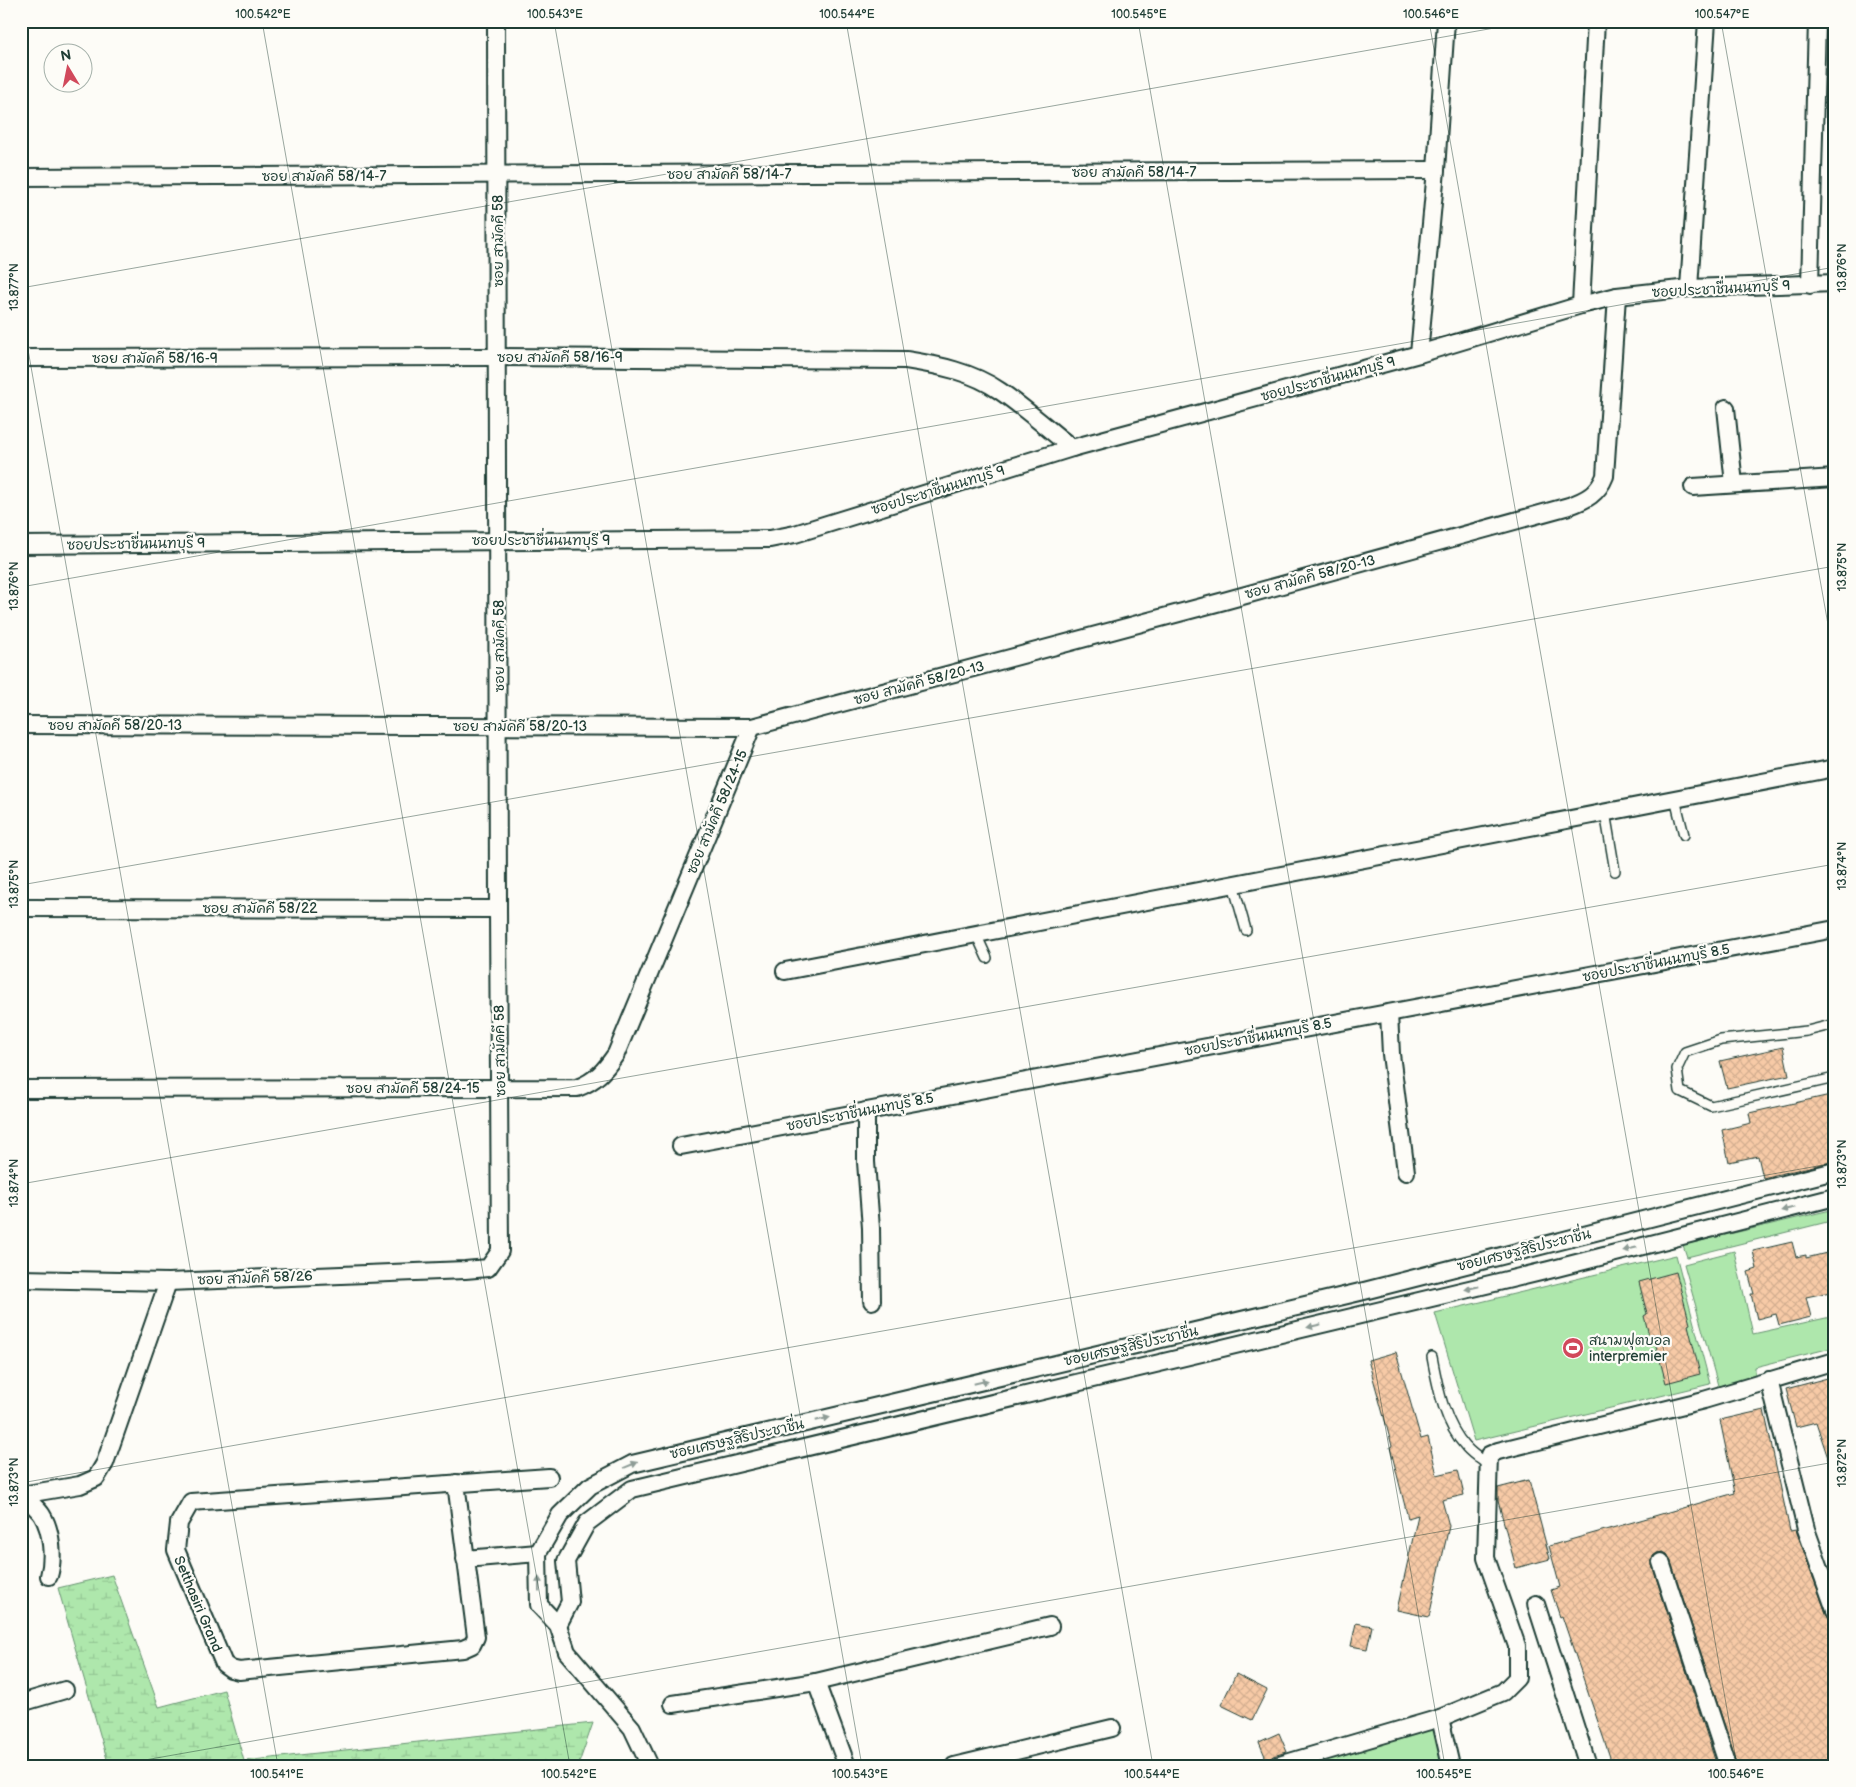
<svg xmlns="http://www.w3.org/2000/svg" width="1856" height="1787" font-family="'Balsamiq Sans','Playpen Sans Thai',sans-serif">
	<style>
		.green { fill: #aee7ac; stroke: #669270 }
		.wetland { fill: url(#wetland-marsh); stroke: #669270 }
		.building { fill: url(#building-cross-hatch); stroke: #1f3d34 }
		.lines { fill: none; stroke-linecap: round; stroke-linejoin: round }
		.lane-casing { stroke: #1f3d34; stroke-width: 12 }
		.street-casing { stroke: #1f3d34; stroke-width: 20 }
		.lane { stroke: #fdfcf7; stroke-width: 9 }
		.street { stroke: #fdfcf7; stroke-width: 16 }
		.oneway { fill: #8e9c96 }
		.ticks { fill: none; stroke: #1f3d34; stroke-width: 1; stroke-opacity: 0.45 }
		.labels { text-anchor: middle; dominant-baseline: central; stroke-width: 4.5; stroke-linejoin: round; paint-order: stroke }
		.street-label { font-size: 14px; fill: #1f3d34; stroke: #fdfcf7 }
		.poi-label { font-size: 14px; fill: #1f3d34; stroke: #fdfcf7; text-anchor: start }
		.neatline { fill: none; stroke: #1f3d34; stroke-width: 2 }
		.ticks-label { font-size: 12px; text-anchor: middle; fill: #1f3d34 }
	</style>
	<defs>
		<pattern id="wetland-marsh" width="20" height="14" patternUnits="userSpaceOnUse" patternTransform="scale(1.25)"><rect width="20" height="14" fill="#aee7ac"/><path d="M1 5h8M5 5V1M11 12h8M15 12V8" fill="none" stroke="#95c795"/></pattern>
		<pattern id="building-cross-hatch" width="8" height="8" patternUnits="userSpaceOnUse" patternTransform="scale(1.25)"><rect width="8" height="8" fill="#f7caa6"/><path d="M0 0l8 8M0 8l8-8" fill="none" stroke="#d3ae90"/></pattern>
	</defs>
	<rect width="100%" height="100%" fill="#fdfcf7"/>
	<filter id="ink" filterUnits="userSpaceOnUse"><feTurbulence type="fractalNoise" baseFrequency=".02" numOctaves="2"/><feDisplacementMap in="SourceGraphic" scale="10" xChannelSelector="R" yChannelSelector="G"/><feConvolveMatrix kernelMatrix="1 2 1 2 8 2 1 2 1" color-interpolation-filters="sRGB"/></filter>
	<g filter="url(#ink)">
		<g class="green">
			<polygon points="1835,1209 1835,1220 1687,1257 1683,1245"/>
			<polygon points="1734,1251 1753,1334 1835,1316 1835,1347 1755,1367 1755,1383 1719,1389 1684,1264"/>
			<polygon points="1676,1255 1710,1384 1474,1441 1435,1313"/>
			<polygon points="1439,1721 1452,1766 1286,1766"/>
		</g>
		<polygon class="wetland" points="112,1575 159,1707 224,1690 244,1761 593,1723 578,1766 109,1766 58,1588"/>
		<g class="building">
			<polygon points="1783,1047 1789,1075 1727,1088 1720,1061"/>
			<polygon points="1835,1094 1835,1161 1763,1178 1758,1156 1729,1162 1722,1130 1751,1123 1749,1113"/>
			<polygon points="1792,1242 1796,1257 1806,1255 1806,1258 1835,1251 1835,1291 1806,1297 1811,1317 1779,1325 1776,1314 1757,1319 1751,1294 1754,1294 1748,1272 1757,1269 1753,1251"/>
			<polygon points="1676,1272 1690,1324 1688,1325 1700,1374 1666,1383 1653,1334 1649,1335 1644,1316 1647,1314 1639,1282"/>
			<polygon points="1396,1352 1421,1439 1428,1437 1437,1475 1458,1470 1464,1495 1442,1500 1449,1526 1429,1617 1397,1610 1418,1515 1408,1518 1390,1447 1392,1446 1368,1360"/>
			<polygon points="1835,1376 1835,1470 1832,1470 1816,1422 1796,1427 1786,1389"/>
			<polygon points="1764,1410 1790,1531 1796,1530 1826,1613 1829,1618 1835,1620 1835,1766 1738,1766 1670,1559 1667,1554 1663,1552 1657,1553 1653,1556 1652,1565 1717,1766 1613,1766 1562,1616 1560,1617 1551,1590 1560,1587 1549,1546 1735,1493 1720,1420"/>
			<polygon points="1529,1480 1550,1559 1516,1568 1498,1501 1498,1488"/>
			<polygon points="1356,1623 1372,1626 1367,1649 1351,1646"/>
			<polygon points="1236,1674 1267,1690 1252,1720 1221,1705"/>
			<polygon points="1279,1733 1287,1752 1273,1756 1267,1761 1259,1742"/>
		</g>
		<g class="lines">
			<g class="lane-casing">
				<g id="lane">
					<polyline points="1675,799 1684,835"/>
					<polyline points="1605,812 1615,871"/>
					<polyline points="1233,884 1246,930"/>
					<polyline points="976,934 987,958"/>
					<polyline points="1835,1024 1807,1031 1721,1040 1685,1052 1677,1069 1680,1091 1711,1106 1835,1078"/>
					<path d="M1432,1357C1438,1388 1444,1423 1466,1447C1472,1454 1480,1459 1487,1464"/>
				</g>
			</g>
			<g class="street-casing">
				<g id="street">
					<polyline points="21,177 1436,170"/>
					<polyline points="1810,285 1817,21"/>
					<polyline points="1689,288 1707,21"/>
					<polyline points="1581,305 1596,21"/>
					<polyline points="1419,354 1436,170 1446,21"/>
					<path d="M21,358L498,357L906,360C938,365 973,372 1000,391C1025,408 1048,429 1072,448"/>
					<polyline points="1726,408 1734,484"/>
					<polyline points="1693,487 1835,478"/>
					<polyline points="21,545 770,539 795,534 1072,448 1419,354 1581,305 1617,296 1689,288 1835,283"/>
					<path d="M21,725L752,727L1224,601L1569,506C1586,500 1598,494 1605,476L1617,296"/>
					<polyline points="21,908 498,909"/>
					<polyline points="785,971 1835,768"/>
					<polyline points="1389,1013 1391,1054 1406,1172"/>
					<path d="M21,1089L577,1088C596,1081 605,1070 616,1054L752,727"/>
					<polyline points="866,1111 866,1162 871,1228 872,1301"/>
					<polyline points="681,1146 1835,929"/>
					<polyline points="21,1279 168,1282 465,1270 488,1268 500,1251 498,909 496,21"/>
					<polyline points="1769,1380 1806,1529 1835,1610"/>
					<polyline points="456,1483 476,1637 472,1645 463,1649 239,1671 231,1669 224,1664 176,1550 179,1523 191,1502 549,1477"/>
					<path d="M26,1494C29,1504 37,1507 42,1515C52,1531 54,1559 49,1576"/>
					<polyline points="21,1495 80,1485 96,1478 105,1463 168,1282"/>
					<polyline points="465,1559 538,1553"/>
					<polyline points="1661,1562 1728,1766"/>
					<polyline points="1536,1604 1588,1766"/>
					<polyline points="558,1625 570,1602 566,1561 587,1523 632,1489 1549,1270 1835,1197"/>
					<polyline points="816,1682 847,1766"/>
					<polyline points="21,1703 65,1690"/>
					<polyline points="673,1704 816,1682 1050,1626"/>
					<polyline points="1440,1718 1451,1766"/>
					<polyline points="650,1766 632,1728 567,1652 558,1625 539,1605 538,1553 560,1515 590,1486 632,1464 1360,1292 1835,1171"/>
					<polyline points="954,1766 1112,1728"/>
					<polyline points="1276,1766 1440,1718 1503,1692 1517,1678 1517,1646 1486,1558 1489,1455 1498,1451 1704,1400 1835,1361"/>
				</g>
			</g>
			<use href="#lane" class="lane"/>
			<use href="#street" class="street"/>
		</g>
		<defs><path id="oneway-solid" d="M-6-.8H1V-3.2L6.5 0L1 3.2V.8H-6Z" transform="scale(1.25)"/></defs>
		<g class="oneway">
			<use href="#oneway-solid" transform="translate(1788 1209) rotate(166)"/>
			<use href="#oneway-solid" transform="translate(1630 1249) rotate(166)"/>
			<use href="#oneway-solid" transform="translate(1472 1288) rotate(167)"/>
			<use href="#oneway-solid" transform="translate(1314 1326) rotate(167)"/>
			<use href="#oneway-solid" transform="translate(981 1382) rotate(-13)"/>
			<use href="#oneway-solid" transform="translate(823 1419) rotate(-13)"/>
			<use href="#oneway-solid" transform="translate(631 1465) rotate(-22)"/>
			<use href="#oneway-solid" transform="translate(539 1584) rotate(-91)"/>
		</g>
	</g>
	<path class="ticks" d="M262,21L570,1766M554,21L862,1766M846,21L1153,1766M1138,21L1445,1766M1429,21L1737,1766M1721,21L1835,664M21,288L1534,21M21,310L278,1766M21,587L1835,267M21,885L1835,566M21,1184L1835,864M21,1483L1835,1163M111,1766L1835,1462M1805,1766L1835,1761"/>
	<defs>
		<g id="stadium-disc" transform="scale(1.125)"><circle r="9.5" fill="#d1495b" stroke="#fdfcf7"/><path d="M0-5a6.5 5 0 1 0 0 10a6.5 5 0 1 0 0-10ZM-3.5-1.8h7v3.6h-7Z" fill="#fff"/></g>
	</defs>
	<g fill-rule="evenodd">
		<use href="#stadium-disc" x="1573" y="1348"/>
	</g>
	<g class="labels">
		<g class="street-label">
			<text x="1134" y="172">ซอย สามัคคี 58/14-7</text>
			<text x="729" y="174">ซอย สามัคคี 58/14-7</text>
			<text x="324" y="176">ซอย สามัคคี 58/14-7</text>
			<text transform="translate(498 241) rotate(-90)">ซอย สามัคคี 58</text>
			<text transform="translate(1721 289) rotate(-3)">ซอยประชาชื่นนนทบุรี 9</text>
			<text x="560" y="357">ซอย สามัคคี 58/16-9</text>
			<text x="155" y="358">ซอย สามัคคี 58/16-9</text>
			<text transform="translate(1328 379) rotate(-15)">ซอยประชาชื่นนนทบุรี 9</text>
			<text transform="translate(938 490) rotate(-17)">ซอยประชาชื่นนนทบุรี 9</text>
			<text x="541" y="540">ซอยประชาชื่นนนทบุรี 9</text>
			<text transform="translate(136 544) rotate(-1)">ซอยประชาชื่นนนทบุรี 9</text>
			<text transform="translate(1310 577) rotate(-15)">ซอย สามัคคี 58/20-13</text>
			<text transform="translate(499 646) rotate(-90)">ซอย สามัคคี 58</text>
			<text transform="translate(919 683) rotate(-15)">ซอย สามัคคี 58/20-13</text>
			<text x="115" y="725">ซอย สามัคคี 58/20-13</text>
			<text x="520" y="726">ซอย สามัคคี 58/20-13</text>
			<text transform="translate(717 812) rotate(-67)">ซอย สามัคคี 58/24-15</text>
			<text x="260" y="908">ซอย สามัคคี 58/22</text>
			<text transform="translate(1656 963) rotate(-11)">ซอยประชาชื่นนนทบุรี 8.5</text>
			<text transform="translate(1258 1037) rotate(-11)">ซอยประชาชื่นนนทบุรี 8.5</text>
			<text transform="translate(500 1051) rotate(-91)">ซอย สามัคคี 58</text>
			<text x="413" y="1088">ซอย สามัคคี 58/24-15</text>
			<text transform="translate(860 1112) rotate(-11)">ซอยประชาชื่นนนทบุรี 8.5</text>
			<text transform="translate(1524 1250) rotate(-14)">ซอยเศรษฐสิริประชาชื่น</text>
			<text transform="translate(255 1278) rotate(-2)">ซอย สามัคคี 58/26</text>
			<text transform="translate(1131 1346) rotate(-13)">ซอยเศรษฐสิริประชาชื่น</text>
			<text transform="translate(737 1439) rotate(-13)">ซอยเศรษฐสิริประชาชื่น</text>
			<text transform="translate(198 1604) rotate(67)">Setthasiri Grand</text>
		</g>
		<g class="poi-label">
			<text x="1589" y="1340">สนามฟุตบอล<tspan x="1589" dy="16">interpremier</tspan></text>
		</g>
	</g>
	<rect width="1856" height="1787" fill="none" stroke="#fdfcf7" stroke-width="55"/>
	<g transform="translate(68 68) rotate(350)"><circle r="24" fill="#fdfcf7" stroke="#a4b0a9"/>
	<path d="M0-4L9 19L0 12L-9 19Z" fill="#d1495b"/>
	<text y="-8" font-size="14" font-weight="bold" text-anchor="middle" fill="#1f3d34">N</text>
	</g>
	<rect x="28" y="28" width="1800" height="1732" class="neatline"/>
	<g class="ticks-label">
		<text x="263" y="18">100.542°E</text>
		<text x="555" y="18">100.543°E</text>
		<text x="847" y="18">100.544°E</text>
		<text x="1139" y="18">100.545°E</text>
		<text x="1431" y="18">100.546°E</text>
		<text x="1722" y="18">100.547°E</text>
		<text transform="translate(1842 268) rotate(-90)" y="4">13.876°N</text>
		<text transform="translate(14 287) rotate(-90)" y="4">13.877°N</text>
		<text transform="translate(1842 567) rotate(-90)" y="4">13.875°N</text>
		<text transform="translate(14 586) rotate(-90)" y="4">13.876°N</text>
		<text transform="translate(1842 866) rotate(-90)" y="4">13.874°N</text>
		<text transform="translate(14 884) rotate(-90)" y="4">13.875°N</text>
		<text transform="translate(1842 1164) rotate(-90)" y="4">13.873°N</text>
		<text transform="translate(14 1183) rotate(-90)" y="4">13.874°N</text>
		<text transform="translate(1842 1463) rotate(-90)" y="4">13.872°N</text>
		<text transform="translate(14 1482) rotate(-90)" y="4">13.873°N</text>
		<text x="277" y="1778">100.541°E</text>
		<text x="569" y="1778">100.542°E</text>
		<text x="860" y="1778">100.543°E</text>
		<text x="1152" y="1778">100.544°E</text>
		<text x="1444" y="1778">100.545°E</text>
		<text x="1736" y="1778">100.546°E</text>
	</g>
</svg>
